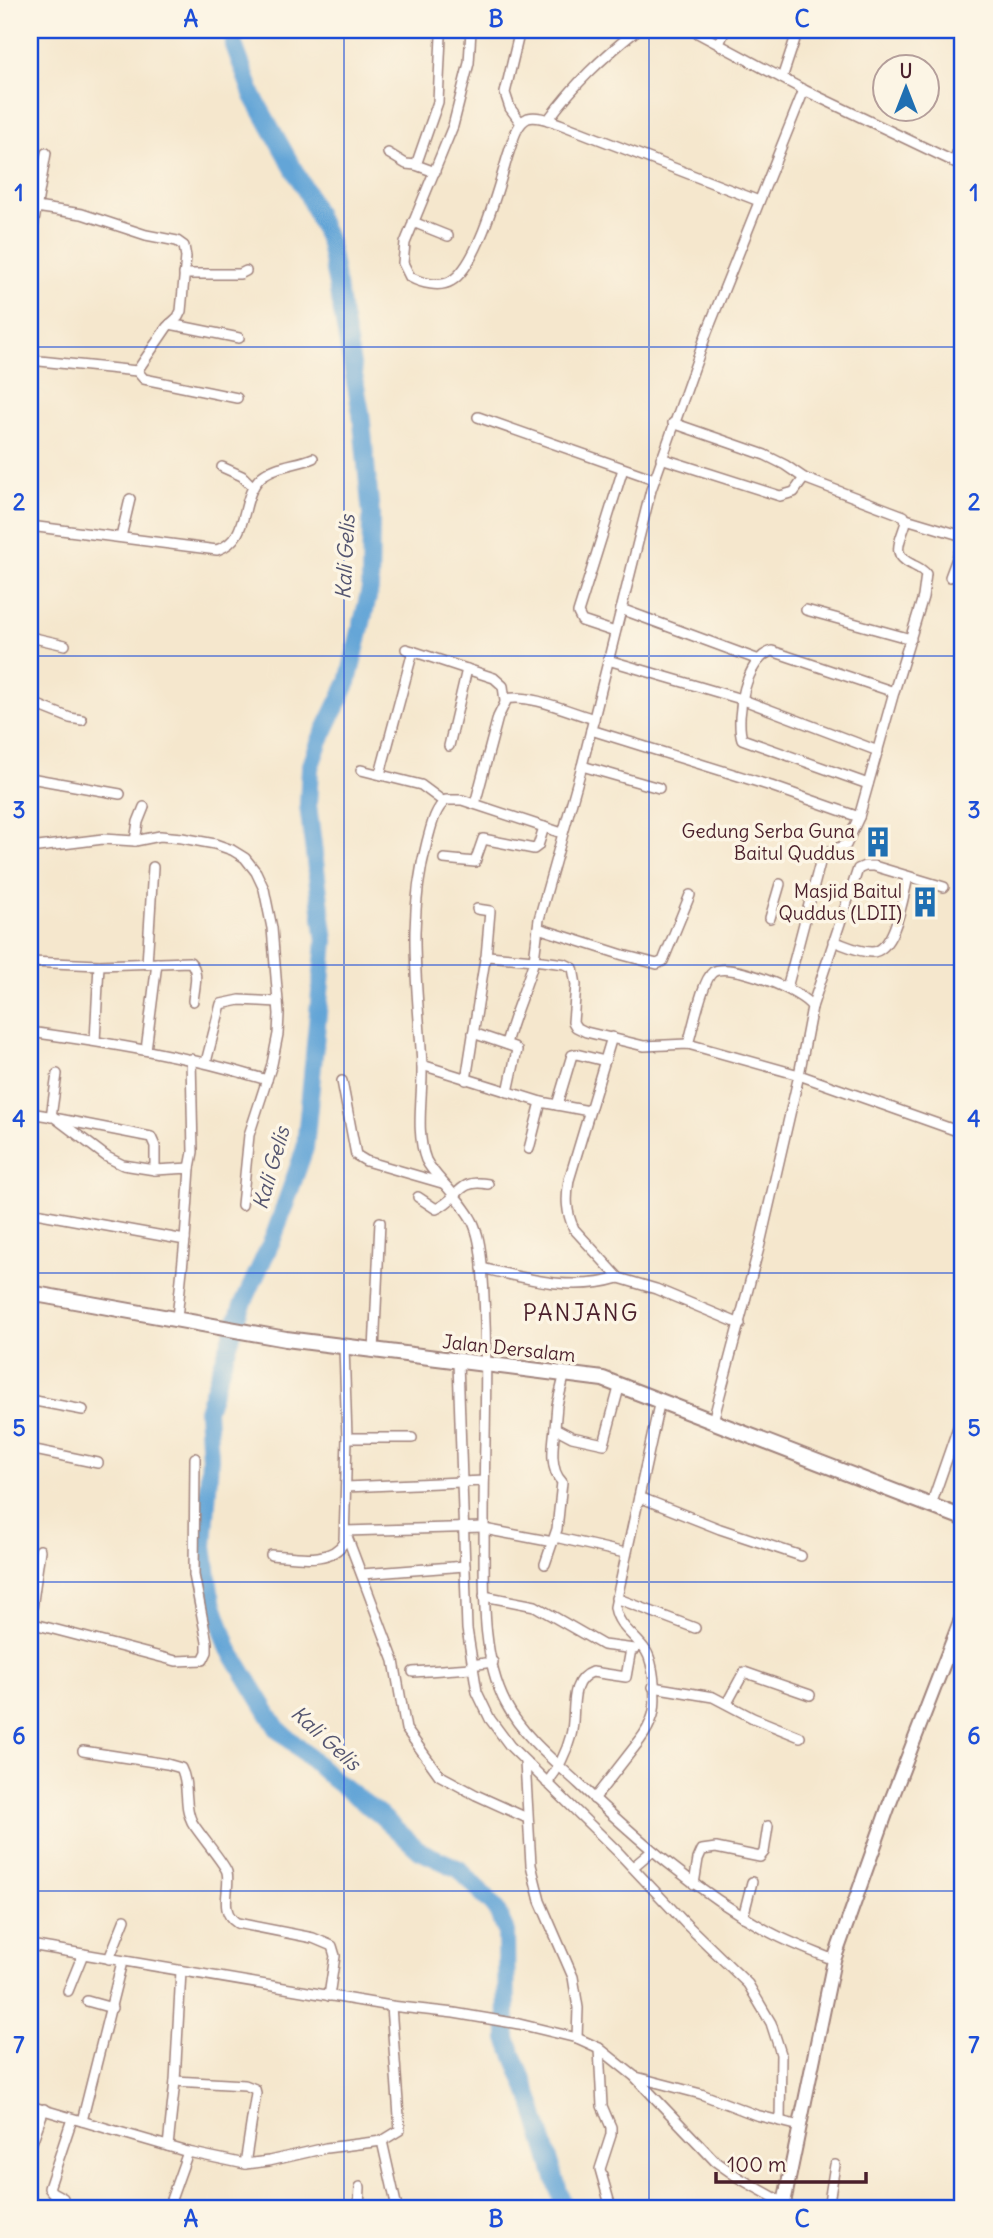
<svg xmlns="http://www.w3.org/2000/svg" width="993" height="2238" font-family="Delius,sans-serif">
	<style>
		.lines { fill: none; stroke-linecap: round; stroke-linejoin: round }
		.river { stroke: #64a5d7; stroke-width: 18 }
		.street-casing { stroke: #a0837c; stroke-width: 12 }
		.secondary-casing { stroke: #a0837c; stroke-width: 16 }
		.primary-casing { stroke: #a0837c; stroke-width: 18 }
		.street { stroke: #fff; stroke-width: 9 }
		.secondary { stroke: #fff; stroke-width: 12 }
		.primary { stroke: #fff; stroke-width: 14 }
		.grid { fill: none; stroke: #1d4ed8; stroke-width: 2; stroke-opacity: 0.55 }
		.labels { text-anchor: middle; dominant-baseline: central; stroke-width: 7; stroke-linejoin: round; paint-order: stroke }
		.poi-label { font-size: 19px; fill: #4a1f2b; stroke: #fcf5e5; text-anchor: end }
		.street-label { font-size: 19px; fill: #4a1f2b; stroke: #fcf5e5 }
		.water-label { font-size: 21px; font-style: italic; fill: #545570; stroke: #fcf5e5 }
		.quarter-label { font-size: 23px; letter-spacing: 2px; fill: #4a1f2b; stroke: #fcf5e5 }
		.neatline { fill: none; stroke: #1d4ed8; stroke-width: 2.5 }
		.grid-label { font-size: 23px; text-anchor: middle; font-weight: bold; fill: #1d4ed8 }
	</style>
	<rect width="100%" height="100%" fill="#fcf5e5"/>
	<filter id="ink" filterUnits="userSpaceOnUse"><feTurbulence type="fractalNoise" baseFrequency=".0143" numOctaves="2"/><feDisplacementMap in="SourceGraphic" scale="14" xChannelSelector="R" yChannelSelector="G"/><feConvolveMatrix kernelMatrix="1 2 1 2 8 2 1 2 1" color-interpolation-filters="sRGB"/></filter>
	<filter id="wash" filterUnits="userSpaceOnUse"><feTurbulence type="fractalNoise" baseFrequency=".00686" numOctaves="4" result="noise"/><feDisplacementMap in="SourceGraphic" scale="28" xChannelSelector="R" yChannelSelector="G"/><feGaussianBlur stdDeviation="1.57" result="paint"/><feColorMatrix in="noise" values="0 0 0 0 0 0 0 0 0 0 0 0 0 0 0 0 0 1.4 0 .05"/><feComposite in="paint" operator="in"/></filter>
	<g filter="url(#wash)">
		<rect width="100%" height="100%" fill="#f5e7cd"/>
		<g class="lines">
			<polyline class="river" points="233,30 234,45 253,96 307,193 329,243 361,413 371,514 370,589 348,682 320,740 310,768 308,805 325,941 305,1148 274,1236 241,1308 207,1410 210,1459 204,1546 210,1593 229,1649 277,1728 333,1779 379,1814 420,1851 459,1869 495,1907 506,1931 507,2039 531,2099 564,2208"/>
		</g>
	</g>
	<g filter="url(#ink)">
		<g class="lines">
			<g class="street-casing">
				<g id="street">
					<path d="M471,30L469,63L453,126L405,243L403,263L410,277C421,283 440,288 451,281C478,266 499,185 508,155C512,144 516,123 528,118C538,115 550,121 560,124L759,201"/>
					<polyline points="520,30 505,93 510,108 521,123"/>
					<polyline points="692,30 804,90 963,166"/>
					<polyline points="719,44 725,30"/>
					<polyline points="782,78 798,30"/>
					<polyline points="804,90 707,332 651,490 582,766 539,919 534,960 565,964 573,968 576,985 573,1022 576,1027 586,1032 644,1046 688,1044 799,1075 963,1133"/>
					<path d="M548,120C575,83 601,59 637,30"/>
					<polyline points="388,153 406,164 416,165"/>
					<polyline points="954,163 963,134"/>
					<polyline points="435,172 416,165 438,102 441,36 444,31 451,30"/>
					<polyline points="36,207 82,214 146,235 177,241 184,246 186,257 181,311 178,317 167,327 137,371 144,379 237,398"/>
					<polyline points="413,222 448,236"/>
					<polyline points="30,244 46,153"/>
					<polyline points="184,274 240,274 246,271"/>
					<polyline points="170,324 239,338"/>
					<polyline points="30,360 137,371"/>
					<polyline points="478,417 654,479"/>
					<path d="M673,423L765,455L785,465L804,478L904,516L906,522C901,541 889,554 913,565C919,568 922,569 926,574L923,597L894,692L859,817L846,845L827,852L821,859L787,988"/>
					<polyline points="661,458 780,496 794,492 804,478"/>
					<polyline points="222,467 242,476 253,487"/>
					<polyline points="906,519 963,536"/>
					<path d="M30,526L217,550C252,538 238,499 261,477C275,465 297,465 313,458"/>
					<polyline points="121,537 130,499"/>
					<polyline points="950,577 963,542"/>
					<polyline points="621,609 759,660"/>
					<polyline points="806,610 911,639"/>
					<polyline points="615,632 582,621 578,613 623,469"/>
					<polyline points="30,637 65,645"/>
					<polyline points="406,649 494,678 503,686 505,701"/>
					<polyline points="608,660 741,699 878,751"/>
					<polyline points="30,702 70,718 82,720"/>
					<polyline points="591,730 771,786 859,817"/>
					<polyline points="449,746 467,669"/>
					<polyline points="582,766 659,788"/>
					<polyline points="361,770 421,785 444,802"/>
					<polyline points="380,774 413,651"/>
					<polyline points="30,778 120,794"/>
					<polyline points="30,778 30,794"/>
					<path d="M868,784L742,739C735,716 746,658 772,651L894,692"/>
					<path d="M475,804L498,717L507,699C527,693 573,713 594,719"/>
					<path d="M562,833L462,800H446C434,810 431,828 427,842C406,921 418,987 422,1065C423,1095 415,1132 426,1160C431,1170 440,1179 447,1187C472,1216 479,1225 482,1265C489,1351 484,1437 484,1523C485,1579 479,1653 506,1704C523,1736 553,1760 579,1784C637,1839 696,1891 766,1930C787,1942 812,1951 834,1960"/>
					<polyline points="135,841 138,822 144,807"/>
					<polyline points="30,848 103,839 135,841 160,836 182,838 215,844 232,850 245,858 256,872 264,889 272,928 279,1014 278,1034 272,1064 249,1135 242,1205"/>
					<polyline points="444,859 475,862 483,839 534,849 538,846 544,827"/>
					<polyline points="477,909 490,911 486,957"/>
					<polyline points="770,918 780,884"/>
					<polyline points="538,928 623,955 657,964 663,961 690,895"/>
					<path d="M833,941C845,945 858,952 871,952C895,953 903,897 908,877"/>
					<path d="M30,962L99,965L190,962C200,971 194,989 193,1001"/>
					<polyline points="147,964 153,867"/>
					<polyline points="812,1007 858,869 865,866 874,866 944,887"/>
					<path d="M30,1032C110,1043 189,1056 267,1080"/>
					<polyline points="473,1033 514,1047 517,1050 508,1092"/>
					<path d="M612,1037L569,1180C566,1198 566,1212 574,1229L619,1278L656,1289L740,1324"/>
					<polyline points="95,1041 99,965"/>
					<path d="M688,1044C693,1029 702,980 713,972C729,961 803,991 812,1007L799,1075L760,1244L713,1421"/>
					<polyline points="146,1050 157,963"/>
					<polyline points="206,1062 221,1004 240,1000 278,1002"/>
					<polyline points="422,1065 541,1102 589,1111"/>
					<path d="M466,1080L485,959L488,956L534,960C526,989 513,1015 506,1044"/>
					<polyline points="342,1081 356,1155 366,1161 442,1183"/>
					<polyline points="557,1105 572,1055 576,1054 605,1061"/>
					<polyline points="30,1113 54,1117 107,1157 123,1165 155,1170 190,1168 185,1240"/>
					<polyline points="51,1117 57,1074"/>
					<polyline points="59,1119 151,1137 155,1146 155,1170"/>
					<polyline points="529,1149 541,1102"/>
					<polyline points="190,1168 193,1152 191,1059"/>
					<path d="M418,1197L436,1209C460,1199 457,1178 488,1184"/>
					<polyline points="30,1212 185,1240 177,1318"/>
					<path d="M482,1268C527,1279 573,1292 619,1278"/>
					<polyline points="374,1351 380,1222"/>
					<polyline points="458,1362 467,1629 477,1692 490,1719 510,1746 617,1851 685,1923 748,1984 771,2023 781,2054 780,2121"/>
					<polyline points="565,1373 557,1405 555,1428 572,1437 604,1444 620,1384"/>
					<polyline points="30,1400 83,1410"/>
					<polyline points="347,1438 412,1438"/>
					<polyline points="30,1449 98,1463"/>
					<polyline points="346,1487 484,1481"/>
					<polyline points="639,1497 720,1529 801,1556"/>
					<polyline points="931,1505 963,1413"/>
					<polyline points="484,1527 345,1531 394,1661 406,1729 439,1775 476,1795 527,1818"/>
					<polyline points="484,1529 553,1542"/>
					<polyline points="555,1537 625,1553"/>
					<path d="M271,1555C293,1556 331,1565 344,1542L347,1438L344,1347"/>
					<path d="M545,1564L557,1529L562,1482C549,1470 553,1444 555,1428"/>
					<polyline points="362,1574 465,1566"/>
					<polyline points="484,1596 535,1606 603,1645 635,1649"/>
					<polyline points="616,1598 695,1628"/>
					<polyline points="30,1623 176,1661 203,1660 207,1652 207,1642 194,1575 195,1458"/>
					<polyline points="30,1623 40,1550"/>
					<polyline points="471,1665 493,1662"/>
					<polyline points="413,1672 471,1668"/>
					<polyline points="653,1687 713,1697 753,1718 800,1737"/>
					<polyline points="727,1703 744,1672 810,1695"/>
					<path d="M83,1751L167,1764L181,1768C190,1785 183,1805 192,1822C199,1834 225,1864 227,1872C231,1889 218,1911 237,1923L313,1938L332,1946L335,1956L329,1996"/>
					<polyline points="525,1762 531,1865 540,1901 573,1977 578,2008 577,2038"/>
					<path d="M547,1783C559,1768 566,1754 571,1735C577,1714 567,1681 592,1672L626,1677L631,1649"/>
					<path d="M594,1799L640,1740C646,1732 650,1725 653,1715C657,1701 654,1663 646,1651C635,1635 618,1627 615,1607L660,1400"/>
					<polyline points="633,1867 652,1851"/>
					<polyline points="694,1884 698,1859 702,1850 716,1848 760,1857 764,1852 768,1826"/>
					<polyline points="743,1917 752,1882"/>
					<polyline points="30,1945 391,2006 454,2013 519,2024 577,2038 599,2048 634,2076 715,2161 739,2178 793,2208"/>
					<polyline points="109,1959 125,1919"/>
					<polyline points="68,1991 83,1954"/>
					<polyline points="87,2001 112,2008"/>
					<polyline points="599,2048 602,2106 611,2127 611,2135 600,2169 611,2208"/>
					<polyline points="636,2077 701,2094 756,2115 800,2126"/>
					<polyline points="175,2081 245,2085 255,2089 256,2093 245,2164"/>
					<polyline points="30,2106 188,2152 245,2164 269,2161 326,2148 382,2141 400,2130 391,2006"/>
					<polyline points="82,2121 122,1962"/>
					<polyline points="382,2141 397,2208"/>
					<polyline points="168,2146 175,2081 181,1971"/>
					<polyline points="30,2148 44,2109"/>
					<polyline points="63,2198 52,2192 49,2188 72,2119"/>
					<polyline points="168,2208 188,2152"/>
					<polyline points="359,2208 360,2187"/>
					<polyline points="828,2208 835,2165"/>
				</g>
			</g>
			<g class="secondary-casing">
				<polyline id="secondary" points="783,2208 834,1960 888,1808 963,1614"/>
			</g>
			<g class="primary-casing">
				<polyline id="primary" points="30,1293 286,1339 603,1379 963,1518"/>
			</g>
			<use href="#street" class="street"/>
			<use href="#secondary" class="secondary"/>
			<use href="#primary" class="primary"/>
		</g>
	</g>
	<path class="grid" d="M344,30V2208M649,30V2208M30,347H963M30,656H963M30,965H963M30,1273H963M30,1582H963M30,1891H963"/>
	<defs>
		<g id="building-bare" transform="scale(2.415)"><path d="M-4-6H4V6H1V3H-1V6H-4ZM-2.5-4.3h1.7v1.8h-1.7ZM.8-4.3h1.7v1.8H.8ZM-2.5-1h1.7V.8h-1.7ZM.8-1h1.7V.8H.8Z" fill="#1f6fb2" stroke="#fcf5e5" stroke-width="2.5" paint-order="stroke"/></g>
	</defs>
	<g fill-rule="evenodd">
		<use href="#building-bare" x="878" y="842"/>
		<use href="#building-bare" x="925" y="902"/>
	</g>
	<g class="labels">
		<g class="poi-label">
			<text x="855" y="831">Gedung Serba Guna<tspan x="855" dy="22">Baitul Quddus</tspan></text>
			<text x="902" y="891">Masjid Baitul<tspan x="902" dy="22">Quddus (LDII)</tspan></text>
		</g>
		<g class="street-label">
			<text transform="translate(509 1348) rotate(6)">Jalan Dersalam</text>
		</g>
		<g class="water-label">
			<text transform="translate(345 557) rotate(-87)">Kali Gelis</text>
			<text transform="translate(271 1168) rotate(-74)">Kali Gelis</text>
			<text transform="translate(326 1738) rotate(42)">Kali Gelis</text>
		</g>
		<g class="quarter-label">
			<text x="581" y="1312">PANJANG</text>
		</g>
	</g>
	<rect width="993" height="2238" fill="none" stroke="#fcf5e5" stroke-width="77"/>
	<g transform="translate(906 88)"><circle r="33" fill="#fcf5e5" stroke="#b59f9b" stroke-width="2"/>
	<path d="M0-5L12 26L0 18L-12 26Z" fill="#1f6fb2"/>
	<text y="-10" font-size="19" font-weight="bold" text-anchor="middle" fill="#4a1f2b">U</text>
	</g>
	<path d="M716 2172v10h150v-10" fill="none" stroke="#4a1f2b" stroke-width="3.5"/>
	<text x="727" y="2172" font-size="21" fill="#4a1f2b" stroke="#fcf5e5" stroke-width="5" paint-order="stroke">100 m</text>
	<rect x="38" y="38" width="916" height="2162" class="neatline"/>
	<g class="grid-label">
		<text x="191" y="27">A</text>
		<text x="496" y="27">B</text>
		<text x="802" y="27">C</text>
		<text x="19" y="201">1</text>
		<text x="974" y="201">1</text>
		<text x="19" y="510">2</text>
		<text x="974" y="510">2</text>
		<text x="19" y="818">3</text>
		<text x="974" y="818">3</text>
		<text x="19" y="1127">4</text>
		<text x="974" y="1127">4</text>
		<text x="19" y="1436">5</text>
		<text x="974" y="1436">5</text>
		<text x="19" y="1744">6</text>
		<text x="974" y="1744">6</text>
		<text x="19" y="2053">7</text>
		<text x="974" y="2053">7</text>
		<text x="191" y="2227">A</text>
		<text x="496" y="2227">B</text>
		<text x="802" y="2227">C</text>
	</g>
</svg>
